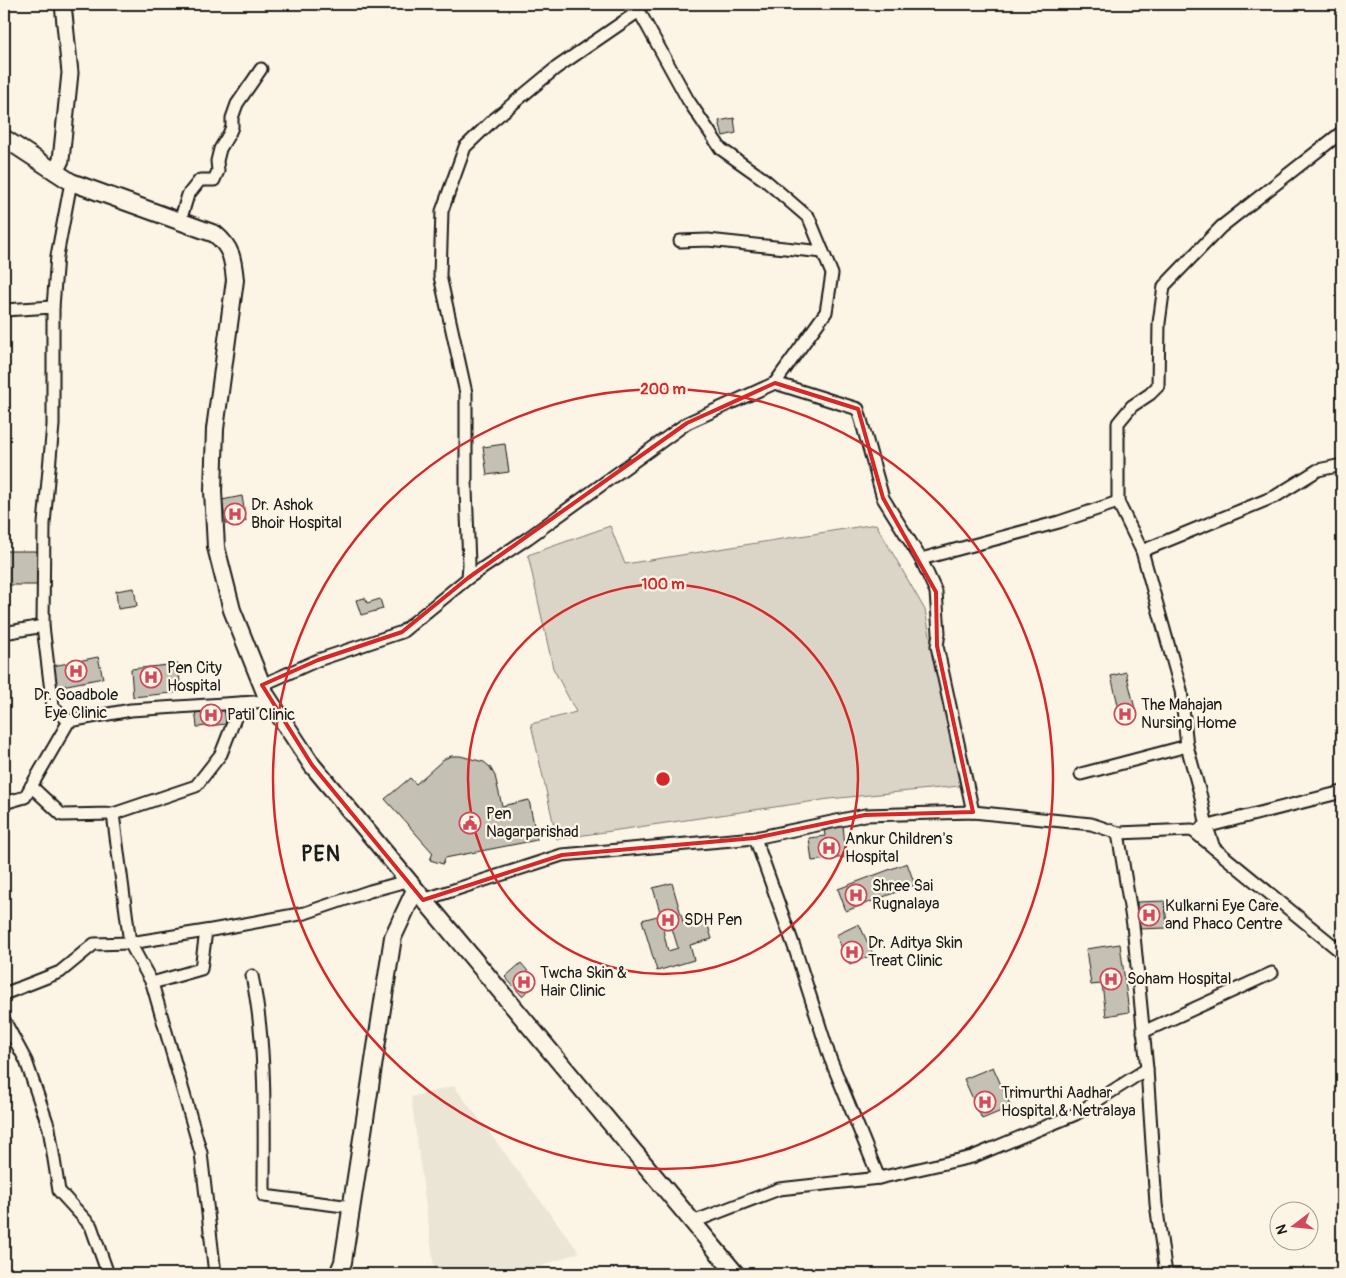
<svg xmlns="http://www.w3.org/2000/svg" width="1346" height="1278" font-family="Pangolin,sans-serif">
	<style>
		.built { fill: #ebe5d6 }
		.green { fill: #dbd5c8; stroke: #7c7872 }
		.building { fill: #c4c0b3; stroke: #1c1c1c; fill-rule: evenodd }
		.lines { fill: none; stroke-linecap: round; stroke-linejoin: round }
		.minor-casing { stroke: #1c1c1c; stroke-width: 15 }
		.tertiary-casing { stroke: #1c1c1c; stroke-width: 19 }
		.secondary-casing { stroke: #1c1c1c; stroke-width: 20 }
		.minor { stroke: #fcf5e5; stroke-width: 11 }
		.tertiary { stroke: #fcf5e5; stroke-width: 15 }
		.secondary { stroke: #fcf5e5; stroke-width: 16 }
		.marked { fill: none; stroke: #d62828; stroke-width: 4; stroke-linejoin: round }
		.ring { fill: none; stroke: #d62828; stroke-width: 2.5 }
		.labels { text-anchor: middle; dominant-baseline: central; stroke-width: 4.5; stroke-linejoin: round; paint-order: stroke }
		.poi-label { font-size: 16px; fill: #1c1c1c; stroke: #fcf5e5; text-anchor: start }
		.district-label { font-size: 21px; font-weight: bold; letter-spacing: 1px; fill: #1c1c1c; stroke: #fcf5e5 }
		.centre { fill: #d62828; stroke: #fcf5e5; stroke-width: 2.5 }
		.ring-label { font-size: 15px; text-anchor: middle; font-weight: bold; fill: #d62828; stroke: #fcf5e5; stroke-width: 4.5; stroke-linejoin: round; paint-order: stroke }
	</style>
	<rect width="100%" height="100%" fill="#fcf5e5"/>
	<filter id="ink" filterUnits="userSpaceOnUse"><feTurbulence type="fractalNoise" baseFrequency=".02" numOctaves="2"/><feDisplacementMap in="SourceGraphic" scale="10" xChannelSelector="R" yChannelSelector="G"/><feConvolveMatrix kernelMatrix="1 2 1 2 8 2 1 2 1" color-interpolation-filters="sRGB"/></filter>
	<g filter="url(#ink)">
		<polygon class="built" points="454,1086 579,1252 521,1274 435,1274 411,1097"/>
		<polygon class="green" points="876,524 925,610 960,786 829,799 557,839 531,724 576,712 553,668 528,555 610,526 625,564"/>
		<g class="building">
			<polygon points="734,118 736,133 723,136 719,121"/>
			<polygon points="505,444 509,472 487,475 483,447"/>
			<polygon points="242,496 246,521 226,524 222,500"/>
			<polygon points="4,551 36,551 37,555 37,585 4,585"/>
			<polygon points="134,588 137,606 118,609 116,591"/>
			<polygon points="365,598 367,603 380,599 383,609 361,615 356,600"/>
			<polygon points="98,657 103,678 57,687 53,666"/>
			<polygon points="178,664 181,692 133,697 131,669"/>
			<polygon points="1126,672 1137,717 1122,721 1111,676"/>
			<polygon points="224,706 226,724 197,727 195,708"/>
			<polygon points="451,756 460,756 484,762 490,767 495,776 502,806 529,800 537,840 445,858 443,864 430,860 433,853 385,799 410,778 416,784 444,759"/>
			<polygon points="843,825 846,857 812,861 809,838 825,836 824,828"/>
			<polygon points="907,863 915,885 846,911 838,889"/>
			<path d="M672,883L684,925L706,919L712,939L690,945L694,960L657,971L642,920L661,915L653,888ZM672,928L678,948L668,951L663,930Z"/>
			<polygon points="1165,901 1167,928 1138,929 1137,902"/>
			<polygon points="859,924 873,954 850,965 836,935"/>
			<polygon points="1120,944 1129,1012 1106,1016 1102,984 1091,985 1086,949"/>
			<polygon points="521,963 537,982 522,996 505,977"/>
			<polygon points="993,1067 1011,1107 982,1119 964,1079"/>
		</g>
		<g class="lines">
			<g class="minor-casing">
				<g id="minor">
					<polyline points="180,221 188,195 200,180 214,180 218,171 217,161 220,149 229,134 232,127 232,118 237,104 261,69"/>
					<polyline points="680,241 708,240 823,252"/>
					<polyline points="53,307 57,256 71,182"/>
					<polyline points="4,310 53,307 53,425 44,524 43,626 53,707 69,721"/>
					<polyline points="775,383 858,409 883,498 921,559 936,592 939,633 937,646 973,812"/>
					<polyline points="1142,551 1276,496 1318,470 1342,465"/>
					<polyline points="921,559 1059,522 1118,502"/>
					<polyline points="4,633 43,626"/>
					<polyline points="262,685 318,660 402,632 468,578 528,538 687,423 775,383 826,312 832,274 809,218 765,180 721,149 688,100 639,11 556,68 492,121 465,147 442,211 440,276 466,393 466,489 469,564 468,578"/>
					<polyline points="1081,774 1187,746"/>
					<polyline points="31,786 62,815 113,814 196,786 221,754 241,703"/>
					<polyline points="4,803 25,797 69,721 131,710 270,701"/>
					<polyline points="113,814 130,943 152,983"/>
					<polyline points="1201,828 1342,792"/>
					<polyline points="755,838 796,952 830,1058 879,1178"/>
					<polyline points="1214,848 1207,827 1201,797 1187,746 1181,690 1142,551 1118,502 1118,423 1132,406 1150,394 1158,386 1159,323 1164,286 1221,227 1342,132"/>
					<polyline points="423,900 562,855 755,838 865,815 973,812 1091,824 1118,833 1192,830 1340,951 1342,956"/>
					<path d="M252,976C267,1046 264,1124 264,1196L352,1207"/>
					<polyline points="4,994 60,972 94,944 130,943 206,931"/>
					<polyline points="4,1020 26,1061 49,1128 59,1191 91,1226 108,1274"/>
					<polyline points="1143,1032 1272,973"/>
					<polyline points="1147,1069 1156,1204 1166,1274"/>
					<polyline points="693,1222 779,1189 879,1178 972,1157 1076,1114 1147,1069 1133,925 1118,833"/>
					<polyline points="215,1274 201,1153 152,983 201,969 206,931 305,913 370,891 407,881"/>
				</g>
			</g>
			<g class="tertiary-casing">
				<polyline id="tertiary" points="55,172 61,160 70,73 63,4"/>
			</g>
			<g class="secondary-casing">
				<g id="secondary">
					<path d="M4,138L71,182L215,234C232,248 233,260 235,280L215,429L213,491L216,547L232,610L266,695L312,765L736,1274"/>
					<polyline points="338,1274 343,1262 393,937 415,890"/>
				</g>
			</g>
			<use href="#minor" class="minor"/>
			<use href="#tertiary" class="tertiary"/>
			<use href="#secondary" class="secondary"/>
		</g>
	</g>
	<path class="marked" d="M775,383L858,409L883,498L936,592L937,646L973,812L865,815L755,838L562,855L423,900L312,765L262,685L318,660L402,632L468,578L687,423Z"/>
	<g class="ring">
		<circle cx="663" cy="779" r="195"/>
		<circle cx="663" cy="779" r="390"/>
	</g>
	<defs>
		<g id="hospital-ring" transform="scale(1.125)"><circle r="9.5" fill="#fcf5e5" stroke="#d1495b" stroke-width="1.5"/><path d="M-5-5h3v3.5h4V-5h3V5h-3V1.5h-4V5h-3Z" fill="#d1495b"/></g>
		<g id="civic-ring" transform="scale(1.125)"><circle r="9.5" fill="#fcf5e5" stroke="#d1495b" stroke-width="1.5"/><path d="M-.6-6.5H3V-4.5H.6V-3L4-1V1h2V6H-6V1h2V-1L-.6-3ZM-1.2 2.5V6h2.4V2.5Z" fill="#d1495b"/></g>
	</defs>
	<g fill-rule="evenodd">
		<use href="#hospital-ring" x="235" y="514"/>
		<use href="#hospital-ring" x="76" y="671"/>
		<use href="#hospital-ring" x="151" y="677"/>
		<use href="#hospital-ring" x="1125" y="714"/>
		<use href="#hospital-ring" x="211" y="715"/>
		<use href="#civic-ring" x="470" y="823"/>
		<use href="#hospital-ring" x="829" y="848"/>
		<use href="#hospital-ring" x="856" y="895"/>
		<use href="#hospital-ring" x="1149" y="915"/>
		<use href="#hospital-ring" x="668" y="920"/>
		<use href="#hospital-ring" x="852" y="952"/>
		<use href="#hospital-ring" x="1111" y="979"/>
		<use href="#hospital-ring" x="524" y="982"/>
		<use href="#hospital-ring" x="985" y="1102"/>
	</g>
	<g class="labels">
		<g class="poi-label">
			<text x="251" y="505">Dr. Ashok<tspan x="251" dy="18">Bhoir Hospital</tspan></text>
			<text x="167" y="668">Pen City<tspan x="167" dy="18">Hospital</tspan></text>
			<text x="76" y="695" text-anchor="middle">Dr. Goadbole<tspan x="76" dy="18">Eye Clinic</tspan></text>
			<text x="1141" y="705">The Mahajan<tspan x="1141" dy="18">Nursing Home</tspan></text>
			<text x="227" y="715">Patil Clinic</text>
			<text x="486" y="814">Pen<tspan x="486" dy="18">Nagarparishad</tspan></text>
			<text x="845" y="839">Ankur Children's<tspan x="845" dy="18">Hospital</tspan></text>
			<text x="872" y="886">Shree Sai<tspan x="872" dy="18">Rugnalaya</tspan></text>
			<text x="1165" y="906">Kulkarni Eye Care<tspan x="1165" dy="18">and Phaco Centre</tspan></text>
			<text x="684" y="920">SDH Pen</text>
			<text x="868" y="943">Dr. Aditya Skin<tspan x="868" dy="18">Treat Clinic</tspan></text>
			<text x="540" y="973">Twcha Skin &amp;<tspan x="540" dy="18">Hair Clinic</tspan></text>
			<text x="1127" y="979">Soham Hospital</text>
			<text x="1001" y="1093">Trimurthi Aadhar<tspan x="1001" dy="18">Hospital &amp; Netralaya</tspan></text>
		</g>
		<g class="district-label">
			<text x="321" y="854">PEN</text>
		</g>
	</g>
	<circle cx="663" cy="779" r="8" class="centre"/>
	<g class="ring-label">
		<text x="663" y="394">200 m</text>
		<text x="663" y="589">100 m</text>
	</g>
	<rect width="1346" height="1278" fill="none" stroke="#fcf5e5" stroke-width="20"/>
	<rect x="10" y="10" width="1326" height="1258" fill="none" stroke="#1c1c1c" stroke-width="2" filter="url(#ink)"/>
	<g transform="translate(1294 1226) rotate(254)"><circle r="24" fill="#fcf5e5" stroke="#a29e95"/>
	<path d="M0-4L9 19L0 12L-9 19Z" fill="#d1495b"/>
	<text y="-8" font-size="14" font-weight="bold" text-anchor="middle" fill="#1c1c1c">N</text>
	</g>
</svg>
